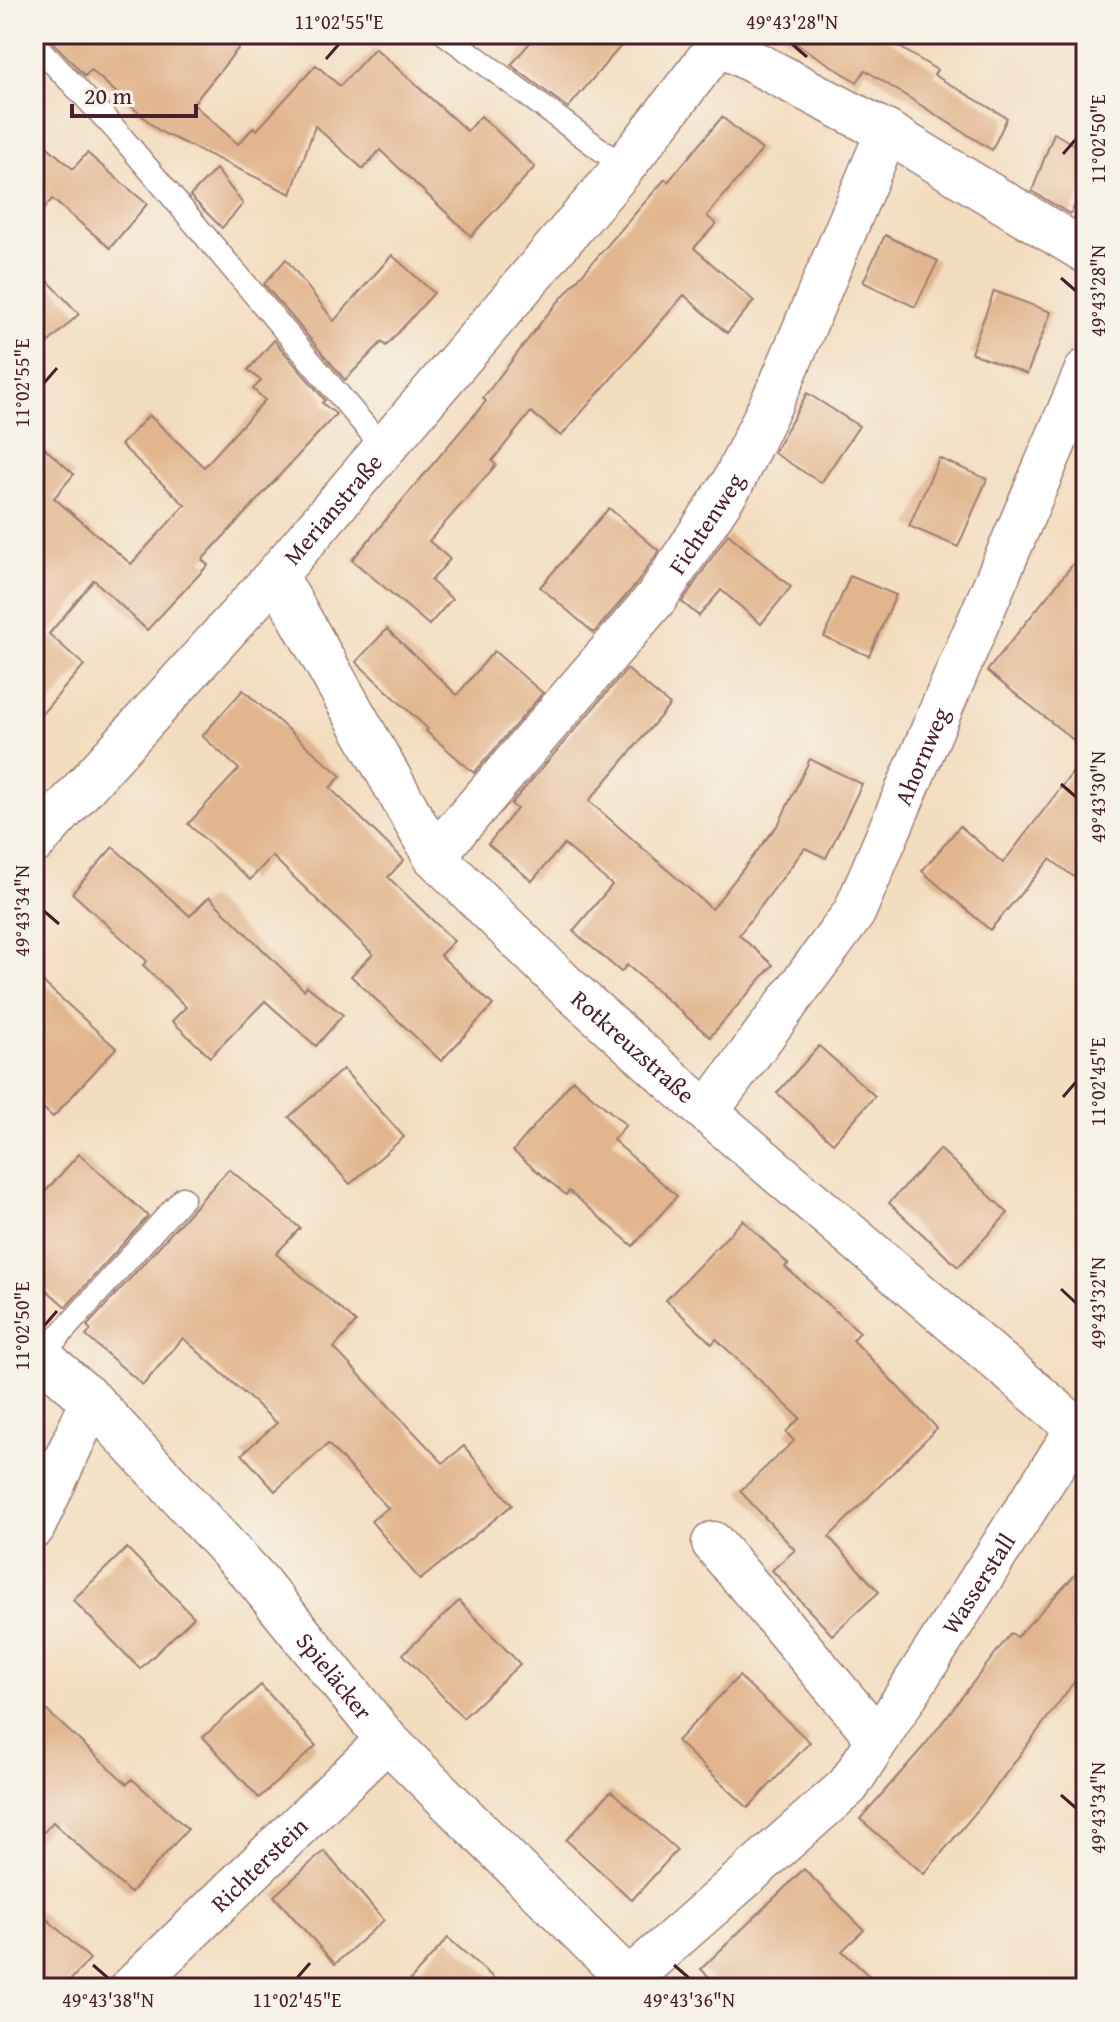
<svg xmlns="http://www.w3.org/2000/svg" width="1120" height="2022" font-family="'Gentium Book Plus',serif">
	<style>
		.building { fill: #e2b58e }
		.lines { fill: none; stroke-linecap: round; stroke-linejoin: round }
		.service-casing { stroke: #9e7e75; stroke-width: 25 }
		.minor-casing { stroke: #9e7e75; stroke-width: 45 }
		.service { stroke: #fff; stroke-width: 22 }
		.minor { stroke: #fff; stroke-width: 42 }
		.ticks { fill: none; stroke: #4a1f2b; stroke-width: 3 }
		.labels { text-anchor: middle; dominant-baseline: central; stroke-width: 7; stroke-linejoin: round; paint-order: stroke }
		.street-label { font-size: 24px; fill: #4a1f2b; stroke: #f7f3e8 }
		.neatline { fill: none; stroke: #4a1f2b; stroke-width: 3 }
		.ticks-label { font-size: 20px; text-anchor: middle; fill: #4a1f2b }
	</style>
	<rect width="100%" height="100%" fill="#f7f3e8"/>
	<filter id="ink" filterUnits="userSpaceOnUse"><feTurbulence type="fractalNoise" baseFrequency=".0125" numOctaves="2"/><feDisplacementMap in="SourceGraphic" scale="16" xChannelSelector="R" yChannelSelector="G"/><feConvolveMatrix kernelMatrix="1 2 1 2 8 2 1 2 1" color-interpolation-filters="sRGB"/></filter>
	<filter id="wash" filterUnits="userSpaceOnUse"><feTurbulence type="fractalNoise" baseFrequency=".006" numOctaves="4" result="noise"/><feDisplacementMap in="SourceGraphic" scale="32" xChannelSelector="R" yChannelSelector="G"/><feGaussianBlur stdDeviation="1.8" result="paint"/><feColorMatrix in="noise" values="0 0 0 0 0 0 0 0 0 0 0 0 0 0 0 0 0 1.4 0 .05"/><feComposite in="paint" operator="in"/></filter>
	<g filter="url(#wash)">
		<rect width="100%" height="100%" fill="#f3ddbf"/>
		<g id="blocks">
			<g class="building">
				<polygon points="45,34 250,34 193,104 238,144 254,127 257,130 316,65 340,86 375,48 467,131 481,116 535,167 471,236 380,150 363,169 315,126 291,194 159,131 91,70 85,76"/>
				<polygon points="537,34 631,34 568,108 511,65"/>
				<polygon points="781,34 888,34 885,38 937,70 934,75 1007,118 992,150 865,70 857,82"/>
				<polygon points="722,117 762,150 707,216 716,224 694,248 754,301 727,333 684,295 561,436 531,412 492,461 496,465 429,541 450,559 431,581 452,599 429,625 352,560 486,401 483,398 546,316 665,179 668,182"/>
				<polygon points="1054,133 1086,152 1086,186 1070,214 1032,191"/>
				<polygon points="34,135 73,169 87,153 147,204 110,248 52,199 34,221"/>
				<polygon points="216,169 243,204 222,228 190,196"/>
				<polygon points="885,235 938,261 915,307 863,282"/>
				<polygon points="392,255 434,293 386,346 382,342 345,380 264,284 286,259 334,321"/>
				<polygon points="34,266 79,314 34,356"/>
				<polygon points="994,291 1051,312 1027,374 971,353"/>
				<polygon points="274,340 325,400 322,403 336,414 202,560 208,565 147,630 94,580 49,634 84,665 34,723 34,439 74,474 54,498 131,564 185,505 121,445 149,415 204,467 265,400 253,389 261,381 248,370"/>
				<polygon points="807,393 859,426 821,483 774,453"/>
				<polygon points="939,458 987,479 958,547 909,526"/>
				<polygon points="609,508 659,551 637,583 594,633 540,587"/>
				<polygon points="728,534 791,587 761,624 721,590 699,616 682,602"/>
				<polygon points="1086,548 1086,750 987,671"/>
				<polygon points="850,576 896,595 869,656 824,637"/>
				<polygon points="387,629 457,695 494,651 543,693 474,773 426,731 428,729 356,662"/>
				<polygon points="627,669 670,705 589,801 712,909 779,823 810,759 862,784 826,858 805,848 739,935 773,965 710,1037 627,965 621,972 573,931 612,885 564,844 532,881 488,844 517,809 511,804"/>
				<polygon points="243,690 341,776 330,788 404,860 388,877 454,941 440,955 493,1005 441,1061 351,976 373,954 272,856 250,880 188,824 239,769 202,736"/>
				<polygon points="1086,755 1086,886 1050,859 990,930 922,871 960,826 1003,863"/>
				<polygon points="113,847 190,916 209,897 304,990 307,986 343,1015 316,1046 265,1001 210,1057 172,1021 186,1007 143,965 147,961 72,893"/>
				<polygon points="34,974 116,1048 53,1117 34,1100"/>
				<polygon points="819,1046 875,1096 833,1143 777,1093"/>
				<polygon points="343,1069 404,1137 350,1184 289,1117"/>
				<polygon points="573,1080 626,1125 613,1140 677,1196 633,1246 569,1191 566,1195 513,1151"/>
				<polygon points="940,1149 1008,1213 958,1267 889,1203"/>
				<polygon points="79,1154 148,1216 66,1307 34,1279 34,1204"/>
				<polygon points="229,1169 300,1228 276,1254 356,1322 334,1348 443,1463 464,1446 512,1505 420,1580 371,1521 388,1508 328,1444 275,1491 242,1454 277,1423 183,1338 143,1385 86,1336 91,1330 87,1326"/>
				<polygon points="743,1220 788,1264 785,1267 860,1332 853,1340 937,1428 829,1537 879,1592 832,1635 772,1570 795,1550 740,1491 794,1441 786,1432 800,1418 716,1339 712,1344 666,1300"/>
				<polygon points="127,1548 194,1617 140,1669 73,1600"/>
				<polygon points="1086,1563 1086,1666 987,1799 924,1874 860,1819 924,1746 1011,1633 1017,1637"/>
				<polygon points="459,1601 520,1664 463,1718 403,1654"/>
				<polygon points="739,1676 810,1742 748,1808 677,1741"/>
				<polygon points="261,1685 316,1746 259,1798 203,1737"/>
				<polygon points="34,1699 127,1784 132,1779 188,1829 130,1893 53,1822 34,1843"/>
				<polygon points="611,1791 677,1850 632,1900 566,1840"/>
				<polygon points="324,1851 384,1920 335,1964 274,1896"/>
				<polygon points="804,1869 864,1930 842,1951 882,1988 720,1988 701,1969"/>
				<polygon points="34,1907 90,1959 63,1988 34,1988"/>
				<polygon points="448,1938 505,1988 403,1988"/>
			</g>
		</g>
	</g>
	<g filter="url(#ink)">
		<use href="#blocks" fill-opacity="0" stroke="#9e7e75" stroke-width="2"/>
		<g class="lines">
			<g class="service-casing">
				<g id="service">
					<polyline points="445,34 624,167"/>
					<polyline points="34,43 115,129 382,446"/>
					<polyline points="41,1356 183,1198"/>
				</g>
			</g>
			<g class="minor-casing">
				<g id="minor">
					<polyline points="721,45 887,132 1086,252"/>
					<path id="s1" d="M276,575L434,856L566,986L707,1112L1086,1436"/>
					<path id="s2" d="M34,843L276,575L624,167L727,34"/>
					<path id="s3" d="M434,856L656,598L732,484L781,383L887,132"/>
					<path id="s4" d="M707,1112L854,913L1086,370"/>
					<path id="s5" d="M34,1350L92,1401L258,1581L387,1740L637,1988"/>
					<polyline points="34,1527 92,1401"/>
					<polyline points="713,1543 878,1739"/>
					<path id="s6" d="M131,1988L387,1740"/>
					<path id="s7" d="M619,1988L848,1786L1077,1429"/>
				</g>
			</g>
			<use href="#service" class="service"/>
			<use href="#minor" class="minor"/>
		</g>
	</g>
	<path class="ticks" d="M792,44L807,57M326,59L339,44M1063,154L1076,139M1061,278L1076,291M44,383L57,368M1061,784L1076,797M44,911L59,924M1063,1097L1076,1082M1061,1289L1076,1303M44,1326L57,1311M1061,1795L1076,1808M93,1965L108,1978M674,1965L689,1978M297,1978L310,1963"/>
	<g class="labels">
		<g class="street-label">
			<text stroke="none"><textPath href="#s2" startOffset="448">Merianstraße</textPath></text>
			<text stroke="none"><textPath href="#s3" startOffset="430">Fichtenweg</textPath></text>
			<text stroke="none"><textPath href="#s4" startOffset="418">Ahornweg</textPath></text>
			<text stroke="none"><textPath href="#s1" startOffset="598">Rotkreuzstraße</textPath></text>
			<text stroke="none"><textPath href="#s7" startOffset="546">Wasserstall</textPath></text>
			<text stroke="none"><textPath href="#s5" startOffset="444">Spieläcker</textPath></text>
			<text stroke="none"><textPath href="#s6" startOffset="178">Richterstein</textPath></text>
		</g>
	</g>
	<rect width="1120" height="2022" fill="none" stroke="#f7f3e8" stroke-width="88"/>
	<path d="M72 104v12h124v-12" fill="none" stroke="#4a1f2b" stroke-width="4"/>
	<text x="84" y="104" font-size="24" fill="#4a1f2b" stroke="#f7f3e8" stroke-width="6" paint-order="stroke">20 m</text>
	<rect x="44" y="44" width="1032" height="1934" class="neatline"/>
	<g class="ticks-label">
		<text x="339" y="29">11°02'55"E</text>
		<text x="792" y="29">49°43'28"N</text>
		<text transform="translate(1098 139) rotate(-90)" y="7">11°02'50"E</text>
		<text transform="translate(1098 291) rotate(-90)" y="7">49°43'28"N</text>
		<text transform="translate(22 383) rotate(-90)" y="7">11°02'55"E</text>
		<text transform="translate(1098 797) rotate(-90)" y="7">49°43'30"N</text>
		<text transform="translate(22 911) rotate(-90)" y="7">49°43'34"N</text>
		<text transform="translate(1098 1082) rotate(-90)" y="7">11°02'45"E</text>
		<text transform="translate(1098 1303) rotate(-90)" y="7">49°43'32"N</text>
		<text transform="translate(22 1326) rotate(-90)" y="7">11°02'50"E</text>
		<text transform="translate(1098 1808) rotate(-90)" y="7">49°43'34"N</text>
		<text x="108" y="2007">49°43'38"N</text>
		<text x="297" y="2007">11°02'45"E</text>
		<text x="689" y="2007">49°43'36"N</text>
	</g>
</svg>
